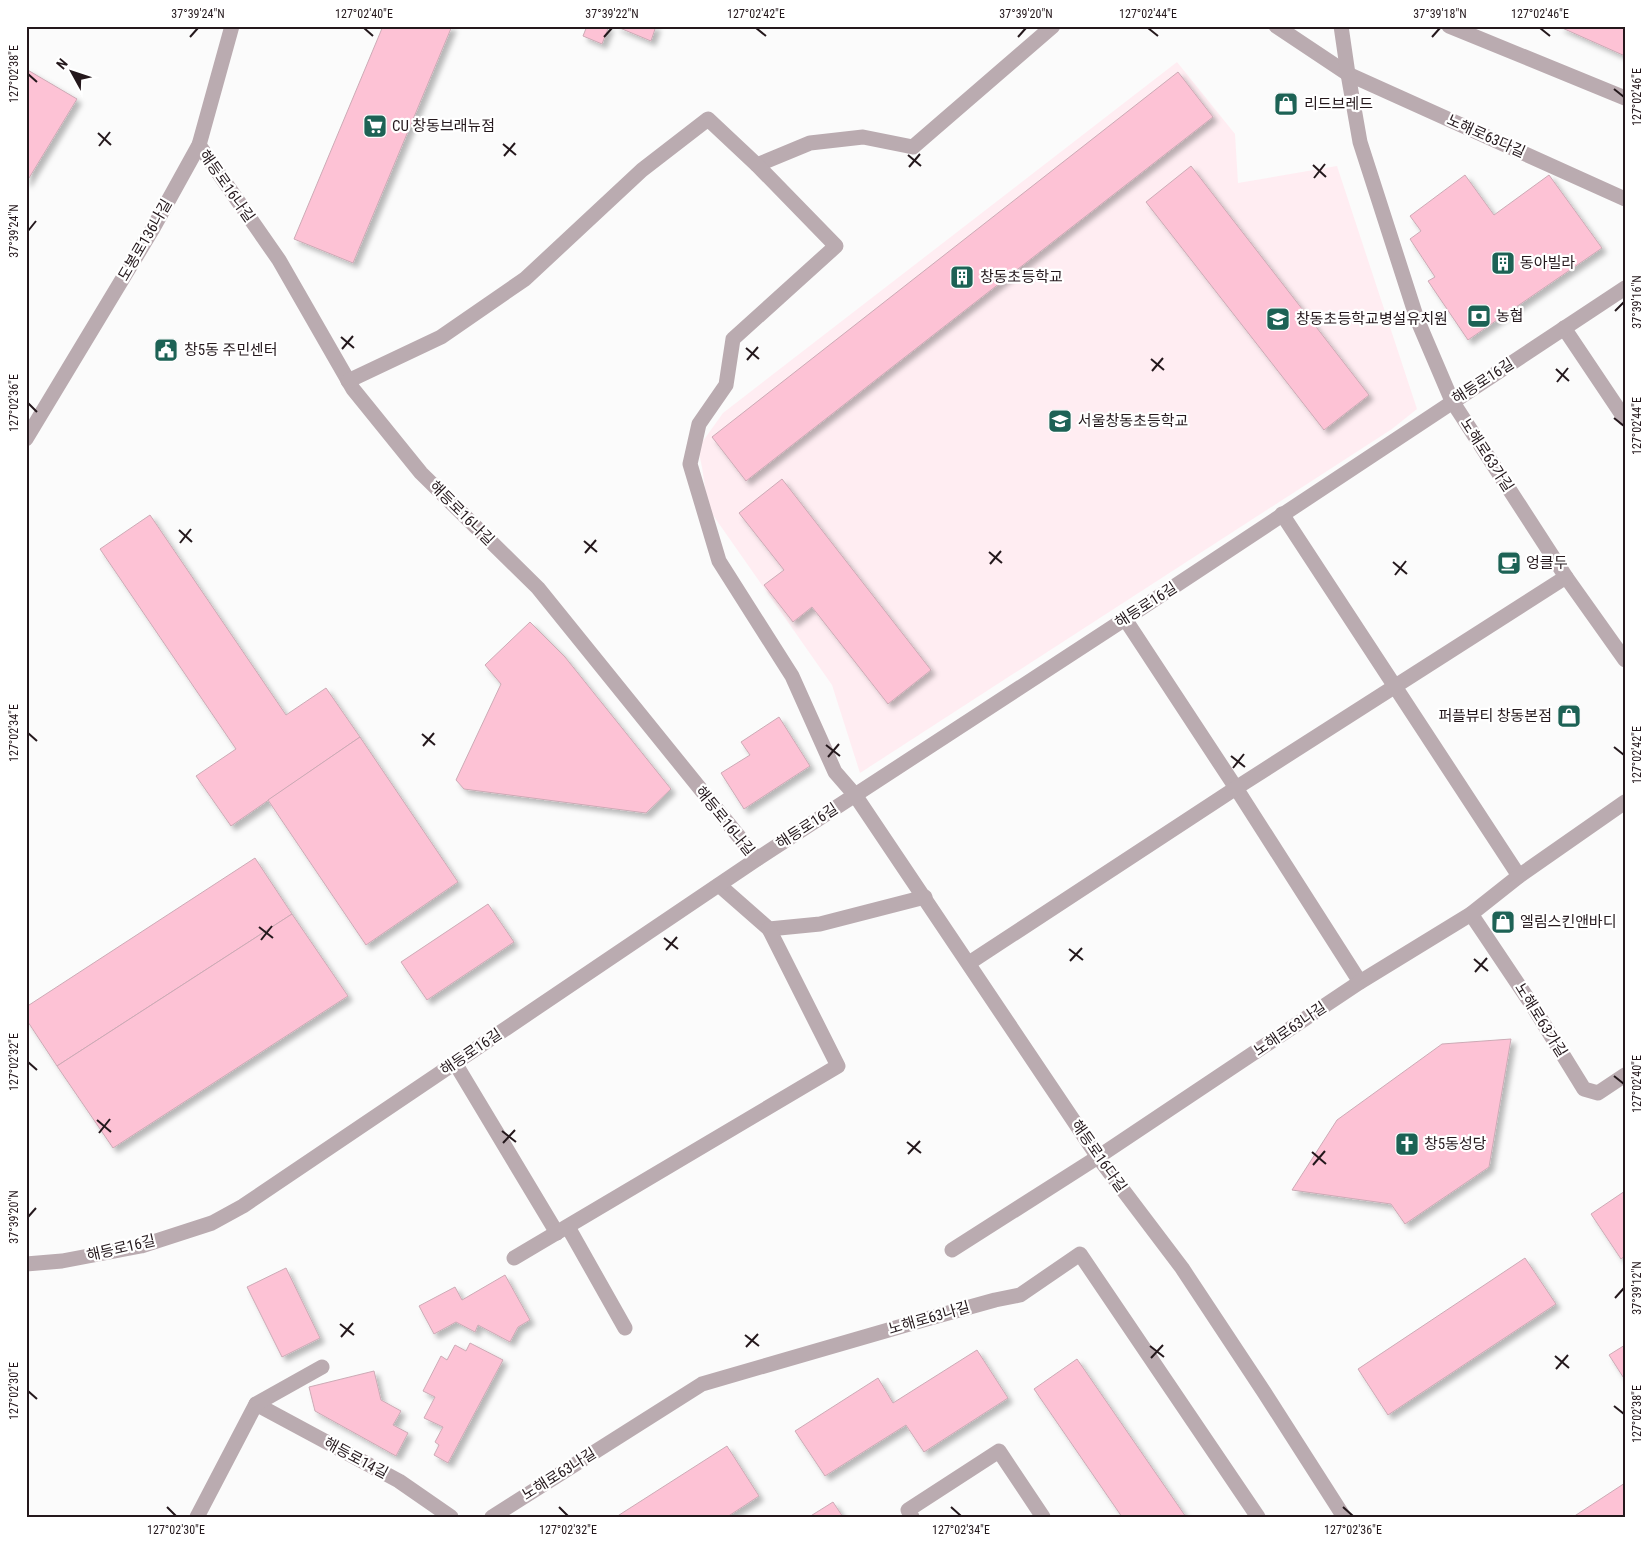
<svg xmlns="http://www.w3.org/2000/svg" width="1651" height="1543" font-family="'Roboto Condensed','Noto Sans KR',sans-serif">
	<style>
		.built { fill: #ffedf2 }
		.building { fill: #fdc2d5; stroke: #ccaab5; filter: url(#shadow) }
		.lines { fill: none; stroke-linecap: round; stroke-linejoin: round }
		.minor { stroke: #baabb0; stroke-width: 15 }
		.ticks { fill: none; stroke: #24181c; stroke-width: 2 }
		.labels { text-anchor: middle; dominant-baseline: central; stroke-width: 4.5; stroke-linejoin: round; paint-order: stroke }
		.poi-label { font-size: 15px; fill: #24181c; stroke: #fff; text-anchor: start }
		.street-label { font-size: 15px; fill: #24181c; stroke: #fff }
		.neatline { fill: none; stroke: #24181c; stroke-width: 2 }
		.ticks-label { font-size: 12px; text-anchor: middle; fill: #24181c }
	</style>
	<defs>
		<filter id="shadow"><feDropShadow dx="4.5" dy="4.5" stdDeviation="2.5" flood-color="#0004"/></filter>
	</defs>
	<rect width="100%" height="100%" fill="#fbfbfb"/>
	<polygon class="built" points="1177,62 1235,134 1238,183 1337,166 1417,409 1392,429 860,773 832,685 708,508 702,467 698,448 723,413"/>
	<g class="building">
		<polygon points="383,26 452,26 353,263 294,239"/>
		<polygon points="587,26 609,26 602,44 583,36"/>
		<polygon points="615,26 656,26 651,41"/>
		<polygon points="1625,26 1625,56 1560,27 1560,26"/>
		<polygon points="26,69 77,99 26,183"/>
		<polygon points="1178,72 1213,117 746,481 712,437"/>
		<polygon points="1191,166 1369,395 1324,430 1146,202"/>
		<polygon points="1465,175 1494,215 1549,175 1602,248 1468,340 1428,281 1435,277 1410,239 1421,231 1410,216"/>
		<polygon points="782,479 931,670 888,704 812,607 793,622 764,585 784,570 739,513"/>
		<polygon points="150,515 286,715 326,688 360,737 231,826 196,776 236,749 100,549"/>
		<polygon points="530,622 565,657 671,789 646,813 464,789 456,780 501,684 485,665"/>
		<polygon points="779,717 810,766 744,809 721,773 750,755 741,742"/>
		<polygon points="360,737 458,882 366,945 268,800"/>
		<polygon points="255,858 292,914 57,1066 26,1019 26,1007"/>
		<polygon points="488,904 514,942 427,1000 401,962"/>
		<polygon points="292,914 348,996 113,1148 57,1066"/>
		<polygon points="1511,1039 1489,1167 1405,1224 1391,1204 1292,1190 1337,1120 1442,1044"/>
		<polygon points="1625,1191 1625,1256 1621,1259 1591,1214"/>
		<polygon points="1525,1258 1556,1304 1388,1415 1358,1369"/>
		<polygon points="286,1268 320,1338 282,1357 247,1287"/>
		<polygon points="505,1275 530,1320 518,1327 510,1342 478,1325 475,1332 456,1322 434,1334 419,1306 455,1287 462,1300"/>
		<polygon points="470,1343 503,1360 448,1463 434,1455 439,1445 435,1442 443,1427 424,1418 435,1397 423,1391 441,1356 447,1360 455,1345 466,1351"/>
		<polygon points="1625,1345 1625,1380 1609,1355"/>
		<polygon points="977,1350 1008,1398 924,1452 906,1425 825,1476 795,1431 878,1378 893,1403"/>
		<polygon points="1077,1359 1186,1517 1122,1517 1034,1389"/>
		<polygon points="374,1371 381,1400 401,1411 393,1425 408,1433 396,1456 315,1411 309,1387"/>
		<polygon points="727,1446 759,1496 727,1517 616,1517"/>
		<polygon points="1625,1483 1625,1517 1573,1517"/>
		<polygon points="833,1502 843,1517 809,1517"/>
	</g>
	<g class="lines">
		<g class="minor">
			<polyline points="1276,26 1348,74 1625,199"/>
			<polyline points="1341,26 1348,74 1360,142 1417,319 1452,401 1566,577 1625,660"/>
			<polyline points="1449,26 1625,98"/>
			<polyline points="199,145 279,260 353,389 421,473 538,588 757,859"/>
			<polyline points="757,165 810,143 863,137 913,147 1053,26"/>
			<polyline points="1564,328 1625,419"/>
			<polyline points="348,381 441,337 525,279 642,170 708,119 757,165 836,246 733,339 726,385 699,424 690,464 719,561 792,676 835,772 855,795 1098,1157 1182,1268 1264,1392 1344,1517"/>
			<polyline points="26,439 152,230 199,145 232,26"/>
			<polyline points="1282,514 1519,876"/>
			<polyline points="1125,619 1236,788 1360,982"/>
			<polyline points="719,885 769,929 820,924 925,897"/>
			<polyline points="1471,914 1534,1008 1584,1089 1598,1093 1625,1075"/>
			<polyline points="969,963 1236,788 1566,577"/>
			<polyline points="455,1063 557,1233"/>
			<polyline points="568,1227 625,1328"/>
			<polyline points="952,1250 1098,1157 1360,982 1471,914 1519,876 1625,802"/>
			<polyline points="514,1258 838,1066 769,929"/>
			<polyline points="26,1264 62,1261 141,1246 212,1223 243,1206 757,859 1125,619 1625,288"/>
			<polyline points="256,1404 399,1481 451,1517"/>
			<polyline points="197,1517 256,1404 322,1367"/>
			<polyline points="492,1517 702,1384 923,1320 995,1300 1020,1295 1080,1254 1258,1517"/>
			<polyline points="912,1517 908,1510 999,1451 1043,1517"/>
		</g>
	</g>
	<path class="ticks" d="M364,28L373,36M756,28L766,36M1148,28L1158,36M1540,28L1550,36M190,37L198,28M604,37L612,28M1018,37L1026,28M1432,37L1440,28M28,74L37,82M1614,89L1624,97M98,133L111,145M503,144L516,155M99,146L110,132M908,155L921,166M504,156L515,143M1313,165L1326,177M909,167L920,154M1314,178L1325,164M28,231L36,221M1615,311L1624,302M341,337L354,348M746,348L759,359M342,349L353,336M1151,359L1164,370M747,360L758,347M1556,369L1569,381M1152,371L1163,358M1557,382L1568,368M28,403L37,412M1614,418L1624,426M179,530L192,542M584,541L597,552M180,543L191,529M989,552L1002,563M585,553L596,540M1393,562L1407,574M990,564L1001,551M1395,575L1406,561M28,733L37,741M422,734L435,745M826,745L840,756M423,746L434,733M1614,747L1624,755M1231,756L1245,767M828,757L839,744M1233,768L1244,754M259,927L273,938M664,938L678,949M261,940L272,926M1069,949L1083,960M666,950L677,937M1474,959L1488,971M1070,961L1082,948M1475,972L1487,958M28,1062L37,1070M1614,1076L1624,1084M97,1120L111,1132M502,1131L516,1142M99,1133L110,1119M907,1142L921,1153M503,1143L515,1130M1312,1152L1326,1164M908,1154L920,1141M1313,1165L1325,1151M28,1217L36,1208M1615,1298L1624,1288M340,1324L354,1335M745,1335L759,1346M341,1337L353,1323M1150,1346L1164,1357M746,1347L758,1334M1555,1356L1569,1368M1151,1358L1163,1345M1556,1369L1568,1355M28,1391L37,1399M1614,1406L1624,1414M167,1507L176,1516M559,1507L568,1516M951,1507L961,1516M1343,1507L1353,1516"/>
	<defs>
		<g id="shop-square" transform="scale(1.25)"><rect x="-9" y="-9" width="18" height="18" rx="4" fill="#1d6255" stroke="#fff"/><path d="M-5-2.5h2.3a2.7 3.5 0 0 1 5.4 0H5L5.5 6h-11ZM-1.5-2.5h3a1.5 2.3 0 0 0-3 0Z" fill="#fff"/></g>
		<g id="supermarket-square" transform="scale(1.25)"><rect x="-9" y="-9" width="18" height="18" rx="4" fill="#1d6255" stroke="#fff"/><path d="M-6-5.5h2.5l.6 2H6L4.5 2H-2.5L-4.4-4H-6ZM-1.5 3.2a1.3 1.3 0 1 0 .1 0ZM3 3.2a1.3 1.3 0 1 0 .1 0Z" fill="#fff"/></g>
		<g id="building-square" transform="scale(1.25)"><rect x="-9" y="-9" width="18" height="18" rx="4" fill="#1d6255" stroke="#fff"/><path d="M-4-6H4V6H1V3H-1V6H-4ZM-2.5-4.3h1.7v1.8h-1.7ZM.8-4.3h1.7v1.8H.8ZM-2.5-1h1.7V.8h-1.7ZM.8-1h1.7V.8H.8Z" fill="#fff"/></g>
		<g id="bank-square" transform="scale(1.25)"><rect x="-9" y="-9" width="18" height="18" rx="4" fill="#1d6255" stroke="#fff"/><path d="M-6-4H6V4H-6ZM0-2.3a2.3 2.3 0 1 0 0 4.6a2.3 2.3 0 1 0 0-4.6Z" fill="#fff"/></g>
		<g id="school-square" transform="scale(1.25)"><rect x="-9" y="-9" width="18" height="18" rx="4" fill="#1d6255" stroke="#fff"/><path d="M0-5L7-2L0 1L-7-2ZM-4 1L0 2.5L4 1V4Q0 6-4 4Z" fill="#fff"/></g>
		<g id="civic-square" transform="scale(1.25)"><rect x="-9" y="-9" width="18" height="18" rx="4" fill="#1d6255" stroke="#fff"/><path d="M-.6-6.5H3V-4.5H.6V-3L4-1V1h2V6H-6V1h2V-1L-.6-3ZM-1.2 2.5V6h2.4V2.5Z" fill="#fff"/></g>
		<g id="cafe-square" transform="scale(1.25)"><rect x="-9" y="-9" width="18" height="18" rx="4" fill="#1d6255" stroke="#fff"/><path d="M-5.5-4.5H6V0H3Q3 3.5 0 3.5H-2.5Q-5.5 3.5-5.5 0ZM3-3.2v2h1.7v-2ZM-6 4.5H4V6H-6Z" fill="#fff"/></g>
		<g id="church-square" transform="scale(1.25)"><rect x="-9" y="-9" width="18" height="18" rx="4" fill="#1d6255" stroke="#fff"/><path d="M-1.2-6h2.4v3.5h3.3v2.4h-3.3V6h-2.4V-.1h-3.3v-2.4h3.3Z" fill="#fff"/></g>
	</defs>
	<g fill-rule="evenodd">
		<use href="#shop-square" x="1286" y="104"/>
		<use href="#supermarket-square" x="375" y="126"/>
		<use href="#building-square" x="1503" y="263"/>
		<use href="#building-square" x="962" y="277"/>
		<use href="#bank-square" x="1479" y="316"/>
		<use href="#school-square" x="1278" y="319"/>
		<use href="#civic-square" x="166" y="350"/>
		<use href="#school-square" x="1060" y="421"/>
		<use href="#cafe-square" x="1509" y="563"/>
		<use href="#shop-square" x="1569" y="716"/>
		<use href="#shop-square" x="1503" y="922"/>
		<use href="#church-square" x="1407" y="1144"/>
	</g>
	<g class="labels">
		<g class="poi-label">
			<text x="1304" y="104">리드브레드</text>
			<text x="392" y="126">CU 창동브래뉴점</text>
			<text x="1520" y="263">동아빌라</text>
			<text x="980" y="277">창동초등학교</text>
			<text x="1496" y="316">농협</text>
			<text x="1296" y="319">창동초등학교병설유치원</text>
			<text x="184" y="350">창5동 주민센터</text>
			<text x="1078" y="421">서울창동초등학교</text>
			<text x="1526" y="563">엉클두</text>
			<text x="1552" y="716" text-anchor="end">퍼플뷰티 창동본점</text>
			<text x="1520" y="922">엘림스킨앤바디</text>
			<text x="1424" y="1144">창5동성당</text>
		</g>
		<g class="street-label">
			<text transform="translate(1486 136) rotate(24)">노해로63다길</text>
			<text transform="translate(227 186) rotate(55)">해등로16나길</text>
			<text transform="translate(145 240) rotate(-60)">도봉로136나길</text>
			<text transform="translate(1483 381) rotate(-33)">해등로16길</text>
			<text transform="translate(1487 455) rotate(57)">노해로63가길</text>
			<text transform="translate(462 513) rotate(45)">해등로16나길</text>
			<text transform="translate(1146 605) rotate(-33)">해등로16길</text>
			<text transform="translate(725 821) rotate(51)">해등로16나길</text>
			<text transform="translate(807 826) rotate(-33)">해등로16길</text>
			<text transform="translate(1541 1020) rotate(58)">노해로63가길</text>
			<text transform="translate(1290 1029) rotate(-34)">노해로63나길</text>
			<text transform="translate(471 1052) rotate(-34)">해등로16길</text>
			<text transform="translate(1099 1156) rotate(55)">해등로16다길</text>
			<text transform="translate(121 1248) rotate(-13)">해등로16길</text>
			<text transform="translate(929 1318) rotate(-16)">노해로63나길</text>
			<text transform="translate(356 1458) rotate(28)">해등로14길</text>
			<text transform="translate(559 1474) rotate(-32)">노해로63나길</text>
		</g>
	</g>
	<rect width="1651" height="1543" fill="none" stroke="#ffffff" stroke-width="55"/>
	<g transform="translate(72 72) rotate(310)" stroke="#ffffff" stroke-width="4" paint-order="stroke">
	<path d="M0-4L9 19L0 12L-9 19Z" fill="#24181c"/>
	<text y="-8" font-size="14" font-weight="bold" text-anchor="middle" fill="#24181c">N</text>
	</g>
	<rect x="28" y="28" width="1596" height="1488" class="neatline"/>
	<g class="ticks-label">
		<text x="198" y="18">37°39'24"N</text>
		<text x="364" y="18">127°02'40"E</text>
		<text x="612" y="18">37°39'22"N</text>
		<text x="756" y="18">127°02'42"E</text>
		<text x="1026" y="18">37°39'20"N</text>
		<text x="1148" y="18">127°02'44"E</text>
		<text x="1440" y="18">37°39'18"N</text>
		<text x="1540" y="18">127°02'46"E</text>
		<text transform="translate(14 74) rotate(-90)" y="4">127°02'38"E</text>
		<text transform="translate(1637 97) rotate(-90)" y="4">127°02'46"E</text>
		<text transform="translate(14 231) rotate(-90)" y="4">37°39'24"N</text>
		<text transform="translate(1637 302) rotate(-90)" y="4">37°39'16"N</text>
		<text transform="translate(14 403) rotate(-90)" y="4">127°02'36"E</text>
		<text transform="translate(1637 426) rotate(-90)" y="4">127°02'44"E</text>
		<text transform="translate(14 733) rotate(-90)" y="4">127°02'34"E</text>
		<text transform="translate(1637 755) rotate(-90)" y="4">127°02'42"E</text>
		<text transform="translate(14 1062) rotate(-90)" y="4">127°02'32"E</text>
		<text transform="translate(1637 1084) rotate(-90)" y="4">127°02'40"E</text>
		<text transform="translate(14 1217) rotate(-90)" y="4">37°39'20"N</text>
		<text transform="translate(1637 1288) rotate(-90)" y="4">37°39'12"N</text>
		<text transform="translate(14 1391) rotate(-90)" y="4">127°02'30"E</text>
		<text transform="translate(1637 1414) rotate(-90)" y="4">127°02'38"E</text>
		<text x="176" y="1534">127°02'30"E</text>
		<text x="568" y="1534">127°02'32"E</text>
		<text x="961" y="1534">127°02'34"E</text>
		<text x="1353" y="1534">127°02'36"E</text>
	</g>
</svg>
